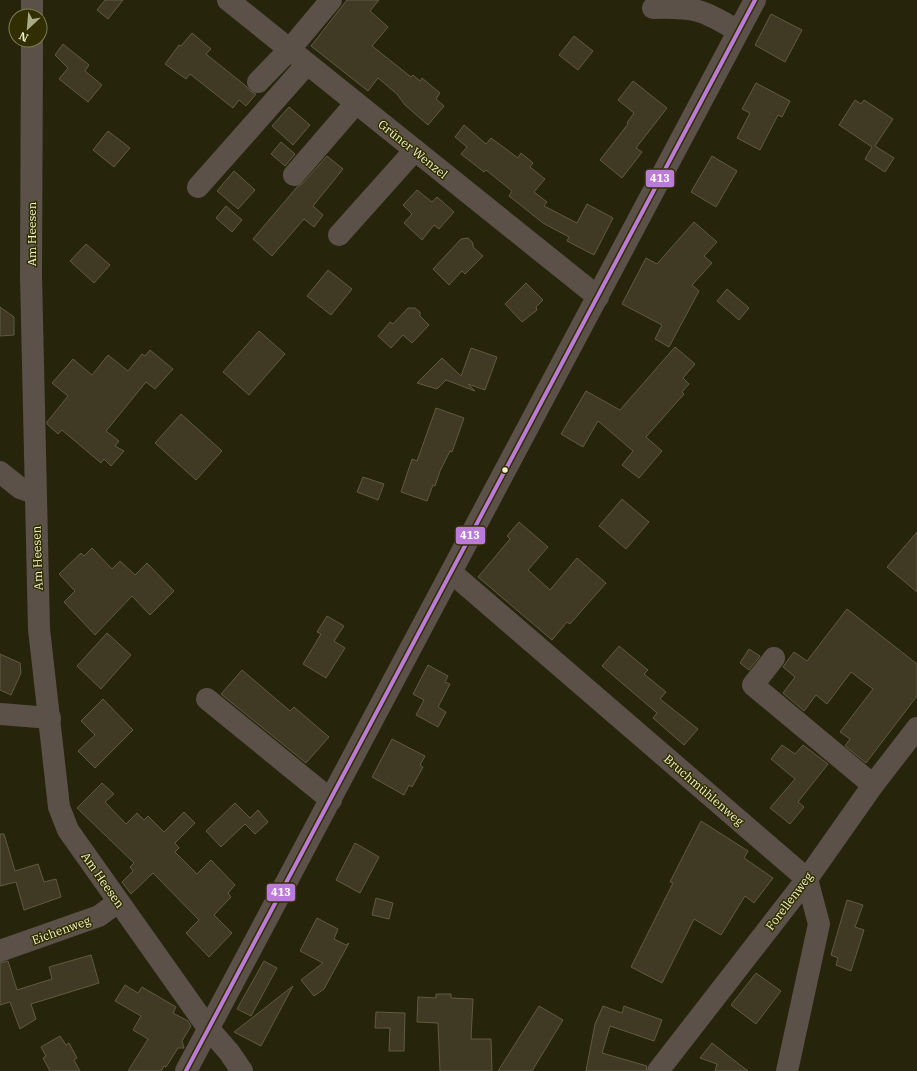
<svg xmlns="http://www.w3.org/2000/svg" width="917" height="1071" font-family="'IBM Plex Serif',serif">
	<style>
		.building { fill: #403a24; stroke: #615a40 }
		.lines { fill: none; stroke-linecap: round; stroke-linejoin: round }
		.minor { stroke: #5c5148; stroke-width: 22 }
		.bus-1-casing { stroke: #312f01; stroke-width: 7 }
		.bus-1 { stroke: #bd7bd9; stroke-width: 4 }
		.bus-dot { fill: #f1f1c9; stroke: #312f01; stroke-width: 1.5 }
		.labels { text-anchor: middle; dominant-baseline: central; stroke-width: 3; stroke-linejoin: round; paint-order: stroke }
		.street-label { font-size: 12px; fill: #f1f1c9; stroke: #312f01 }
		.line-badge { stroke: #312f01; stroke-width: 1.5 }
		.badge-label { font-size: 11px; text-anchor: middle; font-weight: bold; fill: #fff }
	</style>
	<rect width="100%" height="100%" fill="#26250c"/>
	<g class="building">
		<polygon points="105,0 123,0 108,19 97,10"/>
		<polygon points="347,0 379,0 370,11 388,27 372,46 411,77 413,75 420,81 422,78 440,93 436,99 444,106 428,125 405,105 397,94 378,78 368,91 311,46"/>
		<polygon points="771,14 802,30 785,62 755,45"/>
		<polygon points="192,33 211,49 206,54 246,86 250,91 256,94 246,106 239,100 233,108 190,74 186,79 165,64 179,45 181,46"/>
		<polygon points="574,36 593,51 578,70 559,55"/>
		<polygon points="63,44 89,65 85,71 102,85 88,102 59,79 68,68 55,55"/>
		<polygon points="633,81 667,108 636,148 642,152 622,178 600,160 628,124 627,123 634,113 618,100"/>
		<polygon points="756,83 790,101 782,117 778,115 760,150 737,138 750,113 742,109"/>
		<polygon points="855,100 861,104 864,100 893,119 875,146 894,158 885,172 865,159 872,147 839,125"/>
		<polygon points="289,107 310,125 293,145 272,126"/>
		<polygon points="464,125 486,144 491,138 518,158 521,153 533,163 530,167 545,179 534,192 547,202 544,206 577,223 587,204 613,218 594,255 567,241 569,237 543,223 509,196 512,191 486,170 484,172 461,154 467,147 455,137"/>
		<polygon points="108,131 130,148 114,167 93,150"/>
		<polygon points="281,142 295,154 285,166 271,154"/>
		<polygon points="327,156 343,169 313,206 323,215 314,227 304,219 272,256 253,239 297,187 303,183"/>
		<polygon points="712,156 737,171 716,207 691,192"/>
		<polygon points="234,171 255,190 238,209 217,191"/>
		<polygon points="417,190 432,202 437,197 454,212 439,229 434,225 422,240 404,223 412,214 403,205"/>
		<polygon points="226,206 242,220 232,232 216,218"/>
		<polygon points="694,222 717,242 704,256 712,263 692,285 699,291 669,347 655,339 662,325 622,304 646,258 657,264"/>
		<polygon points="468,238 473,243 473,247 483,256 465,274 462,271 449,285 433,269 461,239"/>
		<polygon points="86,244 110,265 94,283 70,261"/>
		<polygon points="328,270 352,289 331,315 307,296"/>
		<polygon points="526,283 543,300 536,307 537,310 522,322 505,304"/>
		<polygon points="727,289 749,308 739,320 717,301"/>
		<polygon points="0,307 14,317 14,335 0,336"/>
		<polygon points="408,308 415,308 420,312 420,316 429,325 412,343 403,335 391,348 378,336 390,322 393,324"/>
		<polygon points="259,331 285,354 249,395 223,372"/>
		<polygon points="675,347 695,364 683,378 689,384 682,392 684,394 646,437 662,451 639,478 622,465 633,451 598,421 583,447 561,434 586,391 620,410"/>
		<polygon points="471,348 497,357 485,390 468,384 475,391 446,380 437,389 417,383 442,358 461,376"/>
		<polygon points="150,350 173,369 155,389 146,382 106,431 119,441 115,446 124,451 111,466 104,459 101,463 62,430 58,434 47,424 47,422 68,396 52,383 73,359 92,375 108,355 128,371 142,354 145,356"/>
		<polygon points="436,408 464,418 452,452 450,451 440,471 435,486 433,485 427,501 401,492 412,459 417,461"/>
		<polygon points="181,414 222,451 196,480 155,443"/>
		<polygon points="363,477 384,484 378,500 357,492"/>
		<polygon points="622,499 649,522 626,549 599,526"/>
		<polygon points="519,522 548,547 528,570 550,590 577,558 606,583 570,624 567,622 552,640 478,577 510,539 507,536"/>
		<polygon points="917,532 917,592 887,567"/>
		<polygon points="92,548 112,569 120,561 135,575 147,563 174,591 150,615 132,596 95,635 64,602 75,591 59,574 81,553 84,556"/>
		<polygon points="847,609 917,664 917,696 866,763 845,746 850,739 840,732 873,689 851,672 827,704 816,695 804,711 783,693 795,677 783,667 785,664 794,652 807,661"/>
		<polygon points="327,616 344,626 334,641 345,648 326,678 303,664 321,634 317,632"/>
		<polygon points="107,633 131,655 101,689 77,666"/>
		<polygon points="619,646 648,670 644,674 666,692 660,699 698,729 684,745 653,718 657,713 602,666"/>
		<polygon points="749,649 760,656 749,670 740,663"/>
		<polygon points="0,654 20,663 21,673 11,695 0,690"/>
		<polygon points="428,665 448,676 445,682 450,684 438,707 446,712 438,727 416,715 424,700 413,694"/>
		<polygon points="242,670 290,711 294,707 329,737 306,763 221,694"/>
		<polygon points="103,699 133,730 95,768 78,751 95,735 81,721"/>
		<polygon points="392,739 425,756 420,765 423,767 412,787 409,785 404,795 372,777"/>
		<polygon points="782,745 795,754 803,745 828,764 798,802 804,807 790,824 770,808 795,779 771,759"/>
		<polygon points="102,783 114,794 105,802 126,824 137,813 144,820 148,816 164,832 184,812 195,823 175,843 179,848 175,852 197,874 211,860 235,885 228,893 231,897 214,915 232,933 209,957 186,933 199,920 153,873 131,894 122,882 133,871 130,867 134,863 77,808"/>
		<polygon points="235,803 250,818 258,810 268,822 255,834 245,824 221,847 206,831"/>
		<polygon points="701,821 748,851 744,858 773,878 754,903 745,896 721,935 694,919 662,983 631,967 673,883 670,882"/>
		<polygon points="0,834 4,834 15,871 38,864 44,882 56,879 61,897 24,910 16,882 0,886"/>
		<polygon points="355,843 379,857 360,893 336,880"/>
		<polygon points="376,898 393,903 389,919 372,915"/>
		<polygon points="847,900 863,905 855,927 864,930 851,971 836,965 838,958 831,955"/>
		<polygon points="317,918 338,929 334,939 346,945 349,943 324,989 314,996 301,980 323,963 300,951"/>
		<polygon points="91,955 99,983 31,1004 36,1019 20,1029 10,1002 0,1005 0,963 8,961 17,990 52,979 49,967"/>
		<polygon points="264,961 277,968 251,1016 237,1009"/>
		<polygon points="756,973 781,991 756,1024 731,1005"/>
		<polygon points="125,985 138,993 142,987 176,1007 173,1013 188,1021 191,1026 182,1041 184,1048 178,1048 166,1067 164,1066 161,1071 128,1071 148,1039 133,1030 141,1016 115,1001"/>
		<polygon points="293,986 261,1046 234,1032"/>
		<polygon points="436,994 451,994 451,998 473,999 471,1039 491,1039 492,1071 440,1071 438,1023 417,1022 418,997 436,998"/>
		<polygon points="539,1006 563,1020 532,1071 498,1071"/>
		<polygon points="603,1006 622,1013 624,1006 662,1020 654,1041 610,1026 602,1053 647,1066 646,1071 586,1071 595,1024"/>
		<polygon points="376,1012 405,1013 404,1051 389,1051 390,1028 375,1028"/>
		<polygon points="60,1036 66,1045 69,1043 77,1058 74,1060 80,1071 50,1071 43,1058 46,1056 41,1047"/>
		<polygon points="712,1043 735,1061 748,1071 715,1071 717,1064 700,1058"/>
	</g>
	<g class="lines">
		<g class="minor">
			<polyline points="228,0 598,297"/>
			<path d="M653,8C695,7 702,9 738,31"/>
			<polyline points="32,16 32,0"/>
			<polyline points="32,40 31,276 39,629 59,807 68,830 208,1028 229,1052 242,1071"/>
			<polyline points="258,82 290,49 331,0"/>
			<polyline points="294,175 356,103"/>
			<polyline points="198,187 307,64"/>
			<polyline points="339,235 415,150"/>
			<polyline points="0,472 20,488 35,493"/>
			<polyline points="452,573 807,879 819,924 787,1071"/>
			<polyline points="774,658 753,685 873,785"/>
			<polyline points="207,699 331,800"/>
			<polyline points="0,714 50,718"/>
			<polyline points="0,951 99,916 118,902"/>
			<polyline points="186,1071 755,0"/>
			<polyline points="658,1071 807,879 873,785 917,728"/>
		</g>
		<g class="bus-1-casing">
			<polyline id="bus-1" points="186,1071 755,0"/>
		</g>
		<use href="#bus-1" class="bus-1"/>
	</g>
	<circle class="bus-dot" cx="505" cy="470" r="3.5"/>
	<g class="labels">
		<g class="street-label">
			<text transform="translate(413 149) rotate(39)">Grüner Wenzel</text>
			<text transform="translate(31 234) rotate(-90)">Am Heesen</text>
			<text transform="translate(37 558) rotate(-92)">Am Heesen</text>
			<text transform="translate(704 790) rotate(41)">Bruchmühlenweg</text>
			<text transform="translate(103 880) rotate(55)">Am Heesen</text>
			<text transform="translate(789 901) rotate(-53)">Forellenweg</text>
			<text transform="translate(61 930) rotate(-20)">Eichenweg</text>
		</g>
	</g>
	<g class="line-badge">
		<rect x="645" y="169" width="30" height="19" rx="4" fill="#bd7bd9"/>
		<rect x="455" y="526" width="31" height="19" rx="4" fill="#bd7bd9"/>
		<rect x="266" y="883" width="30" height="19" rx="4" fill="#bd7bd9"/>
	</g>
	<g class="badge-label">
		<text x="660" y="182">413</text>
		<text x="470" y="539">413</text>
		<text x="281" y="896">413</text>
	</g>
	<g transform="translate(28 28) rotate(206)"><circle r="19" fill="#312f01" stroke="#7e7d51"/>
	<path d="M0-3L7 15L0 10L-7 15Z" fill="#aaaa87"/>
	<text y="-6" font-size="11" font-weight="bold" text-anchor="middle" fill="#f1f1c9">N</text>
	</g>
</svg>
